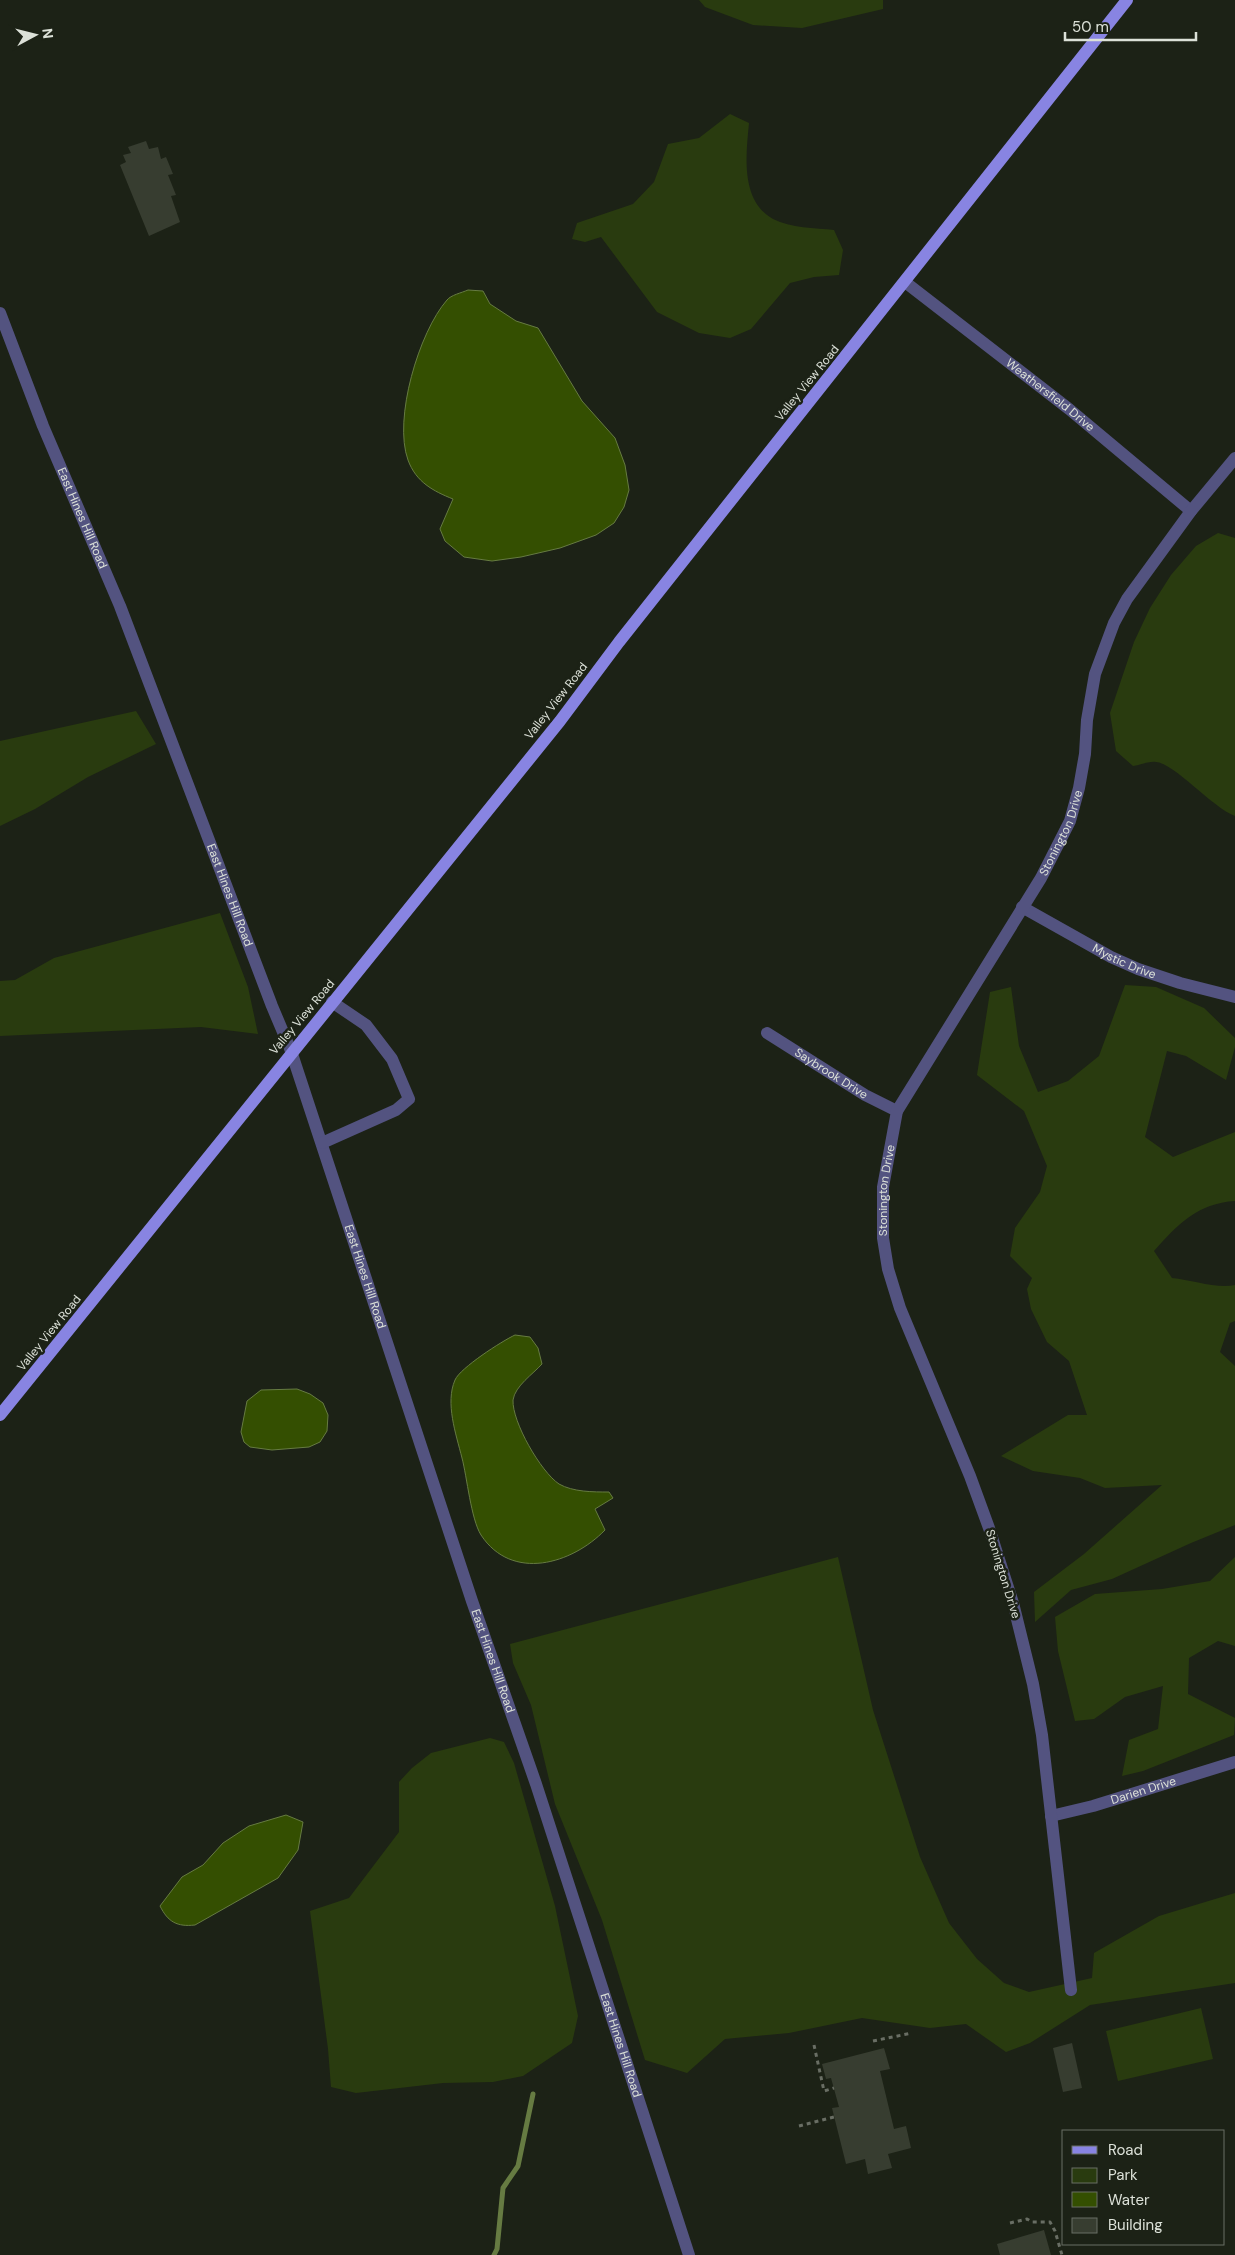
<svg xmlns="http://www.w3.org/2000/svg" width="1235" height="2255" font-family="'DM Sans',sans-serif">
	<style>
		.green { fill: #293b0f }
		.water { fill: #344f01; stroke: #667b42 }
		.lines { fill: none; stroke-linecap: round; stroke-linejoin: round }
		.stream { stroke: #667b42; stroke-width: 5 }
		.building { fill: #373d30 }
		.path { stroke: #696e64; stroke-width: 3; stroke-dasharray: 4 4; stroke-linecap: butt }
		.minor { stroke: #535380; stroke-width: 12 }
		.major { stroke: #8884e2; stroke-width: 12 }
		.labels { text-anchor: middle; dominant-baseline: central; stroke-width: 5; stroke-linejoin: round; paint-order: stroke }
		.street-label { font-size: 12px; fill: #dce1d8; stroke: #1c2216 }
	</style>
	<rect width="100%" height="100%" fill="#1c2216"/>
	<g class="green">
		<polygon points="699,0 883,0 883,9 802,28 753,25 705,7"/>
		<path d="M730,114L749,123C746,154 740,201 773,219C791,228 815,228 834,230L843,250L839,275L814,277L790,283L751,329L730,338L699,333L657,312L601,237L585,242L572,239L577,223L633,204L654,182L668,144L699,138Z"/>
		<path d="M1218,533L1235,538V816C1213,808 1174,763 1156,762C1149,761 1140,765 1133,766L1116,751L1110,713L1134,642L1150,608L1171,575L1196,546Z"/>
		<polygon points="136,711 156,744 88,777 35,809 0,826 0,741"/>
		<polygon points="220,913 248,987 258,1034 201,1027 0,1036 0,981 15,980 54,958"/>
		<path d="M1125,985L1156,987L1204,1008L1235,1038V1047L1226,1080L1186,1056L1167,1051L1145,1137L1173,1157L1235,1132V1201C1198,1203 1177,1225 1154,1251L1172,1278C1192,1280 1217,1289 1235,1285V1321L1230,1323L1220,1352L1235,1366V1525L1191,1543L1112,1579L1071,1590L1035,1622L1034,1592L1084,1554L1162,1485L1105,1488L1080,1478L1033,1471L1001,1456L1068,1415H1087L1069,1361L1047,1342L1031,1309L1027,1289L1032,1278L1010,1256L1015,1228L1040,1192L1047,1166L1024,1111L977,1075L990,992L1011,987L1019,1046L1038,1092L1068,1081L1099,1056Z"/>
		<polygon points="838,1557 873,1710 920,1857 949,1923 977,1959 1004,1983 1029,1992 1092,1978 1094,1953 1159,1916 1235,1893 1235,1983 1090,2005 1030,2043 1006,2052 966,2024 930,2028 862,2018 789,2033 725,2039 687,2073 645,2060 602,1920 555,1804 531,1705 513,1663 510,1644"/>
		<polygon points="1235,1557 1235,1646 1218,1641 1189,1658 1188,1694 1235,1718 1234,1735 1143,1771 1122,1776 1129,1740 1158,1729 1163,1686 1125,1697 1094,1719 1075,1721 1058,1651 1055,1617 1095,1594 1162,1589 1210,1581"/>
		<polygon points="490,1738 504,1742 514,1763 555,1906 578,2016 572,2043 523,2076 493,2082 443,2083 356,2093 331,2087 328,2049 310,1911 349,1898 399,1832 399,1782 412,1768 431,1753"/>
		<polygon points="1201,2008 1213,2059 1118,2081 1106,2031"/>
	</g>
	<g class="water">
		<path d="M468,290L483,291L490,304L516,321L538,328L582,401L615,438L625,465L629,490L624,507L614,523L596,535L560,548L521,557L492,561L464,557L445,541L440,529L453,499C433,491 416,482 408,460C393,419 419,332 447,300C451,295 461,293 468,290Z"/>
		<path d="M515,1335L530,1337L538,1348L542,1364C533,1374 515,1386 513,1400C512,1422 541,1472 559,1484C573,1492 593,1492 609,1492L613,1498L595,1509L605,1530C572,1564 512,1582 481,1535C471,1519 467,1477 462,1458C456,1434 445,1403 455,1380C460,1368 502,1341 515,1335Z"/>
		<polygon points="297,1389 310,1394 323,1403 328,1415 327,1431 320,1442 309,1447 272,1450 250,1447 244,1442 241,1432 247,1401 261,1390"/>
		<path d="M286,1815L303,1822L298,1850L278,1878L195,1925C177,1927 168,1922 160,1906L182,1877L203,1865L223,1843L249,1826Z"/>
	</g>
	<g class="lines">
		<polyline class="stream" points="494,2255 497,2249 503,2188 518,2166 533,2094"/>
	</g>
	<g class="building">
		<polygon points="146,141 149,149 158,147 161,159 166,157 173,174 168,175 176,195 171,196 180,222 149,236 120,165 126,162 123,155 131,153 128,147"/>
		<polygon points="1072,2043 1082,2088 1063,2092 1053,2048"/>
		<polygon points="884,2048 890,2069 880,2071 894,2129 906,2126 911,2148 888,2154 892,2168 868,2174 865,2159 846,2164 832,2108 839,2107 831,2078 826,2079 822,2064"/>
		<polygon points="1044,2230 1051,2255 1000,2255 997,2244"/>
	</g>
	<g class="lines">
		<g class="path">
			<polyline points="873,2041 912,2033"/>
			<polyline points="814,2045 824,2091 834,2088"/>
			<polyline points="799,2126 834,2117"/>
			<polyline points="1010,2223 1027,2219 1032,2222 1050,2222 1055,2231 1062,2255"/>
		</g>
		<g class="minor">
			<path id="s1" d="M905,282L1069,409L1191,511"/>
			<path id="s2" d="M0,313L43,426L120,606L272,1006L291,1051L472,1601L536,1784L689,2255"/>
			<path id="s3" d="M1022,907L1111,957L1138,969L1180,983L1235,997"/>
			<path id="s4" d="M767,1033L865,1095L897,1111"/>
			<polyline points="322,1143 396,1110 409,1099 392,1059 366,1025 332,1002"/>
			<path id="s5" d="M1051,1816L1093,1806L1235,1762"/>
			<path id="s6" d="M1071,1990L1042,1735L1033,1684L1013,1603L989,1528L970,1476L900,1308L888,1269L883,1238V1187L897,1111L1041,878L1070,821L1079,788L1085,754L1087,720L1095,674L1114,623L1127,599L1191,511L1235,458"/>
		</g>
		<polyline class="major" points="0,1415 560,721 619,642 1127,0"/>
	</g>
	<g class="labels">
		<g class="street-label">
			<text transform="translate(807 383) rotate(-51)">Valley View Road</text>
			<text stroke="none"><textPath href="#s1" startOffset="184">Weathersfield Drive</textPath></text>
			<text stroke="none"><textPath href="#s2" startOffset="221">East Hines Hill Road</textPath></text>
			<text transform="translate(556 701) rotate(-52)">Valley View Road</text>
			<text stroke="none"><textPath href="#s6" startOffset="1232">Stonington Drive</textPath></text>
			<text stroke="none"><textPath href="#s2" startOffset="626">East Hines Hill Road</textPath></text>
			<text stroke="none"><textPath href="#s3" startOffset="116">Mystic Drive</textPath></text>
			<text transform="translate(302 1017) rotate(-50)">Valley View Road</text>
			<text stroke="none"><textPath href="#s4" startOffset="76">Saybrook Drive</textPath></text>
			<text stroke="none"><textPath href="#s6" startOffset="828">Stonington Drive</textPath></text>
			<text stroke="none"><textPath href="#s2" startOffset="1031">East Hines Hill Road</textPath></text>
			<text transform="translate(49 1333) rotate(-51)">Valley View Road</text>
			<text transform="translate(1003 1574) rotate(73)">Stonington Drive</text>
			<text stroke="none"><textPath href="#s2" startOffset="1436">East Hines Hill Road</textPath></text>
			<text stroke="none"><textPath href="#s5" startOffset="96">Darien Drive</textPath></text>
			<text stroke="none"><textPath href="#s2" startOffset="1841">East Hines Hill Road</textPath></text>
		</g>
	</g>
	<rect x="1062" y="2130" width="162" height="115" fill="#1c2216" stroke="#696e64"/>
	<rect x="1072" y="2146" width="25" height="8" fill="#8884e2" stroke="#696e64"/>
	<text x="1108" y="2155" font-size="15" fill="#dce1d8">Road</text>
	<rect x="1072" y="2168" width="25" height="15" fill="#293b0f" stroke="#696e64"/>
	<text x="1108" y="2180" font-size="15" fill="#dce1d8">Park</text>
	<rect x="1072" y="2192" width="25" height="15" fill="#344f01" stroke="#696e64"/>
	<text x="1108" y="2205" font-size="15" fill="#dce1d8">Water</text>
	<rect x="1072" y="2218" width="25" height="15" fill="#373d30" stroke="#696e64"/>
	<text x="1108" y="2230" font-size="15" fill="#dce1d8">Building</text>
	<g transform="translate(35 35) rotate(83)" stroke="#1c2216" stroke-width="4" paint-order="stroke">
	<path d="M0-4L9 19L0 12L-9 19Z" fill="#dce1d8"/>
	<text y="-8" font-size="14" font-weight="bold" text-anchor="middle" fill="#dce1d8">N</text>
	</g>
	<path d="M1065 32v8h131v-8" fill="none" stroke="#dce1d8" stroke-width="2.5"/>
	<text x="1072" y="32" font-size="15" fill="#dce1d8" stroke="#1c2216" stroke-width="4" paint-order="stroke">50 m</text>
</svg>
